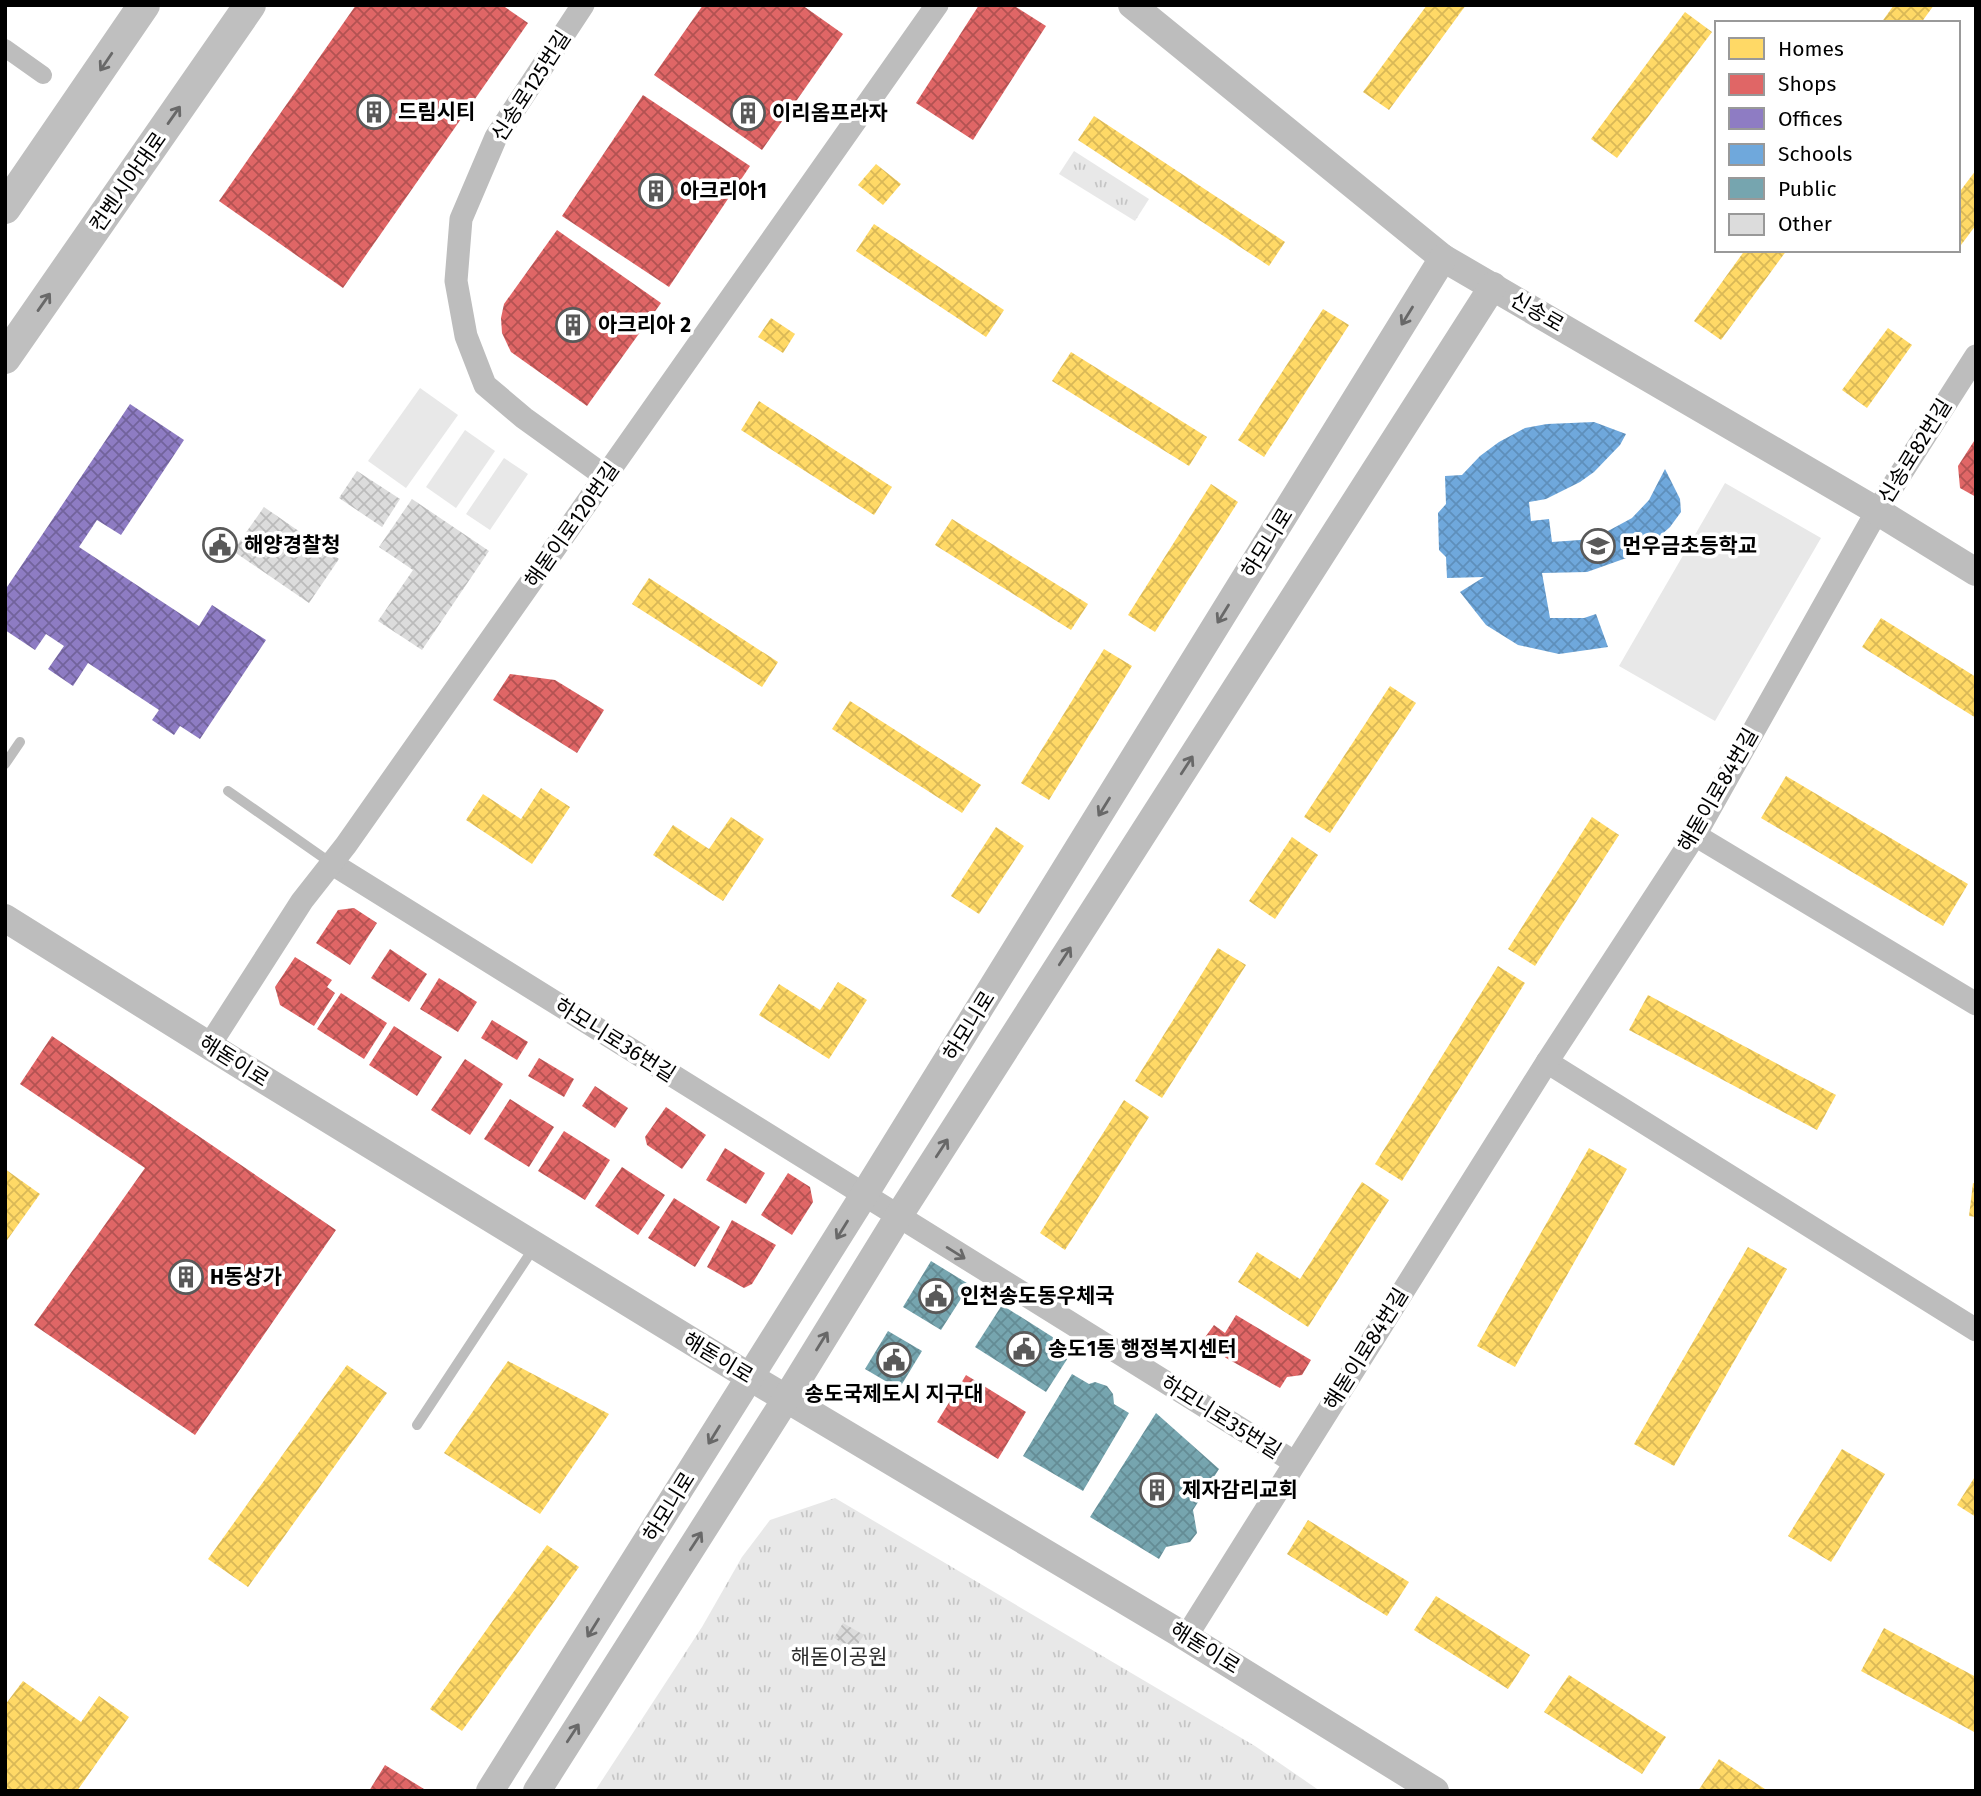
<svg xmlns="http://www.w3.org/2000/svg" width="1981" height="1796" font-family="'Fira Sans','Noto Sans KR',sans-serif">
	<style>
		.green { fill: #e8e8e8 }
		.park { fill: url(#park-tufts) }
		.homes { fill: url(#homes-cross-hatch) }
		.shops { fill: url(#shops-cross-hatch) }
		.offices { fill: url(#offices-cross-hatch) }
		.schools { fill: url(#schools-cross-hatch) }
		.public { fill: url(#public-cross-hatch) }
		.building { fill: url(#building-cross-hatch) }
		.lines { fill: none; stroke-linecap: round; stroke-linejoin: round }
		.service { stroke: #bdbdbd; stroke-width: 10 }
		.pedestrian { stroke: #bdbdbd; stroke-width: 18 }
		.minor { stroke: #bdbdbd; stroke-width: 23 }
		.tertiary { stroke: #bdbdbd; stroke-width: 28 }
		.secondary { stroke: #bfbfbf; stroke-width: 32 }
		.oneway { stroke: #696969 }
		.oneway2 { stroke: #686868 }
		.labels { text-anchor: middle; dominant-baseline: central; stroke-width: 7; stroke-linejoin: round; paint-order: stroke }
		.street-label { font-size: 21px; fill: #000; stroke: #fff }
		.poi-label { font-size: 21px; font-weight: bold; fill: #000; stroke: #fff; text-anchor: start }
		.park-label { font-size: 21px; fill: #2d2d2d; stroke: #fff }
	</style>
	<defs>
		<pattern id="park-tufts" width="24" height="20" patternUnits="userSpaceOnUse" patternTransform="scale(1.75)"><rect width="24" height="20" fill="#e8e8e8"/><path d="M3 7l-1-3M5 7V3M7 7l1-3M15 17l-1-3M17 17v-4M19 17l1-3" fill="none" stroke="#c5c5c5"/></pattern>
		<pattern id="homes-cross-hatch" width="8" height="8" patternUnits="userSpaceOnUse" patternTransform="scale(1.75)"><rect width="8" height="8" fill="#ffd966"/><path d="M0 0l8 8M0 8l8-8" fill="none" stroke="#d9b857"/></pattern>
		<pattern id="shops-cross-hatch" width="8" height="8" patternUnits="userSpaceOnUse" patternTransform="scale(1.75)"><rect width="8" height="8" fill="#e06666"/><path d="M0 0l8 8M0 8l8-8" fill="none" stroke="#b35252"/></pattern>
		<pattern id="offices-cross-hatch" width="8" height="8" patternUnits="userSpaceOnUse" patternTransform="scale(1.75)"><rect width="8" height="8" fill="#8e7cc3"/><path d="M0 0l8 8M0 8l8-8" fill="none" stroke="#72639c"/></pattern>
		<pattern id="schools-cross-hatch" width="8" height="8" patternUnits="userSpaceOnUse" patternTransform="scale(1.75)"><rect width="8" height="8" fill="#6fa8dc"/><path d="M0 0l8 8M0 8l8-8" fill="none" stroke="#5e8fbb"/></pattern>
		<pattern id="public-cross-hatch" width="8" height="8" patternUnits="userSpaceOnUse" patternTransform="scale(1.75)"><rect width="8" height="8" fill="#76a5af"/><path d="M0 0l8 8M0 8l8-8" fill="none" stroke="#648c95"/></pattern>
		<pattern id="building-cross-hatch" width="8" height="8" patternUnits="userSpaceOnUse" patternTransform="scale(1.75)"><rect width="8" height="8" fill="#dcdcdc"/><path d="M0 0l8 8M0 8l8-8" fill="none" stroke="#bbb"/></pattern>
	</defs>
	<rect width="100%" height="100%" fill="#fff"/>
	<g class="green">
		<polygon points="420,388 458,415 406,488 368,461"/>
		<polygon points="465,430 495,451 456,508 426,487"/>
		<polygon points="504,458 528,474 490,530 466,514"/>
		<polygon points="1725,483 1821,538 1715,721 1619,666"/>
	</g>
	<g class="park">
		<polygon points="1074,151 1149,199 1135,221 1059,174"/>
		<polygon points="835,1498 1255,1746 1320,1791 595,1791 702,1627 742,1557 770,1520"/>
	</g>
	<g class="homes">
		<polygon points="1427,5 1466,5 1389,110 1363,92"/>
		<polygon points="1894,5 1934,5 1921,23 1881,23"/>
		<polygon points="1685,12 1712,32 1617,158 1591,139"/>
		<polygon points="1094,116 1285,242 1269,266 1078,140"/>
		<polygon points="876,164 901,184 883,205 858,185"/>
		<polygon points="1976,170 1976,225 1958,249 1958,194"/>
		<polygon points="874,224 1004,310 986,337 856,251"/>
		<polygon points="1745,250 1787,250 1721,340 1694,321"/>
		<polygon points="1323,309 1349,325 1264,457 1238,440"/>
		<polygon points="771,318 795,334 783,353 758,337"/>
		<polygon points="1888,328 1912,345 1867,408 1842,390"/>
		<polygon points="1071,352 1207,437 1189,466 1052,381"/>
		<polygon points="759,401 892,487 874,515 741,430"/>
		<polygon points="1211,484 1238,502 1155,632 1128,615"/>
		<polygon points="952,519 1088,604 1071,630 935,545"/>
		<polygon points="649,578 778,662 762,687 632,604"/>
		<polygon points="1881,618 1976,677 1976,718 1862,647"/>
		<polygon points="1104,649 1132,666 1049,800 1021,783"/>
		<polygon points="1390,686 1416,703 1330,833 1304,817"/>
		<polygon points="850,701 981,785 962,813 832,729"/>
		<polygon points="1786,776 1968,884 1943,926 1761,818"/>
		<polygon points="541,788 570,807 532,864 466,820 483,794 521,819"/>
		<polygon points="731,817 764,839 723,901 653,855 673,825 709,849"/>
		<polygon points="1592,817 1619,835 1535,966 1508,949"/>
		<polygon points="996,827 1024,846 979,914 951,896"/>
		<polygon points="1292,837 1318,855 1275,919 1249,901"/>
		<polygon points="1218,948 1246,965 1162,1098 1135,1081"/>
		<polygon points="1498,966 1525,983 1402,1181 1375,1164"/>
		<polygon points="838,982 867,1000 829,1059 759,1015 779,984 820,1010"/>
		<polygon points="1648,995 1836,1095 1817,1130 1629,1030"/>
		<polygon points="1124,1100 1149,1117 1065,1250 1040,1233"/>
		<polygon points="1589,1148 1627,1169 1515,1367 1477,1346"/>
		<polygon points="5,1169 40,1194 5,1243"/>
		<polygon points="1362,1182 1389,1200 1308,1327 1238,1282 1257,1252 1300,1279"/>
		<polygon points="1973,1183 1976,1184 1976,1217 1969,1216"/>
		<polygon points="1748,1247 1787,1269 1674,1466 1634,1444"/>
		<polygon points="508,1361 609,1414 540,1514 444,1453"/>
		<polygon points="347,1365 387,1393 248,1587 208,1559"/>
		<polygon points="1842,1449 1885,1474 1831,1562 1788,1536"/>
		<polygon points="1976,1475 1976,1517 1957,1505"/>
		<polygon points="1308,1520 1409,1582 1387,1616 1287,1554"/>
		<polygon points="547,1545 579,1567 462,1731 430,1709"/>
		<polygon points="1436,1596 1530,1655 1508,1689 1414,1630"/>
		<polygon points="1884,1628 1976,1677 1976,1733 1861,1671"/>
		<polygon points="1569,1675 1666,1737 1642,1774 1544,1712"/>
		<polygon points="23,1681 81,1722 99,1696 129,1717 77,1791 5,1791 5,1705"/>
		<polygon points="1719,1759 1768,1791 1698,1791"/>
	</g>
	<g class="shops">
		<polygon points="356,5 502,5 528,23 343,288 219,201"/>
		<polygon points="703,5 802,5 843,34 762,150 654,75"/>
		<polygon points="979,5 1013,5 1046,26 973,140 916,103"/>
		<polygon points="643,95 750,166 669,287 562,216"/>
		<polygon points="557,230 661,303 587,406 511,352 502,333 501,318 504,304"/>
		<polygon points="1976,438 1976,497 1960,488 1958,466"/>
		<polygon points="510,674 555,680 604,710 577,753 493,700"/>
		<polygon points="354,908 377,923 350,965 316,943 338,910"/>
		<polygon points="390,949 427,974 409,1002 371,978"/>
		<polygon points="295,957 332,980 327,987 335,993 314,1026 280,1005 275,987"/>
		<polygon points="439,978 477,1002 458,1032 420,1009"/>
		<polygon points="341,993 387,1023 364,1059 317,1029"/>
		<polygon points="492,1020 528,1042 517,1060 481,1038"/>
		<polygon points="394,1026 442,1057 417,1096 369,1065"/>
		<polygon points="52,1036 336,1230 195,1435 34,1325 145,1168 20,1084"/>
		<polygon points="539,1058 574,1079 564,1097 528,1076"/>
		<polygon points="465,1059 503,1084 470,1135 431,1110"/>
		<polygon points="595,1086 628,1108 615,1128 582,1106"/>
		<polygon points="510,1099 554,1127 529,1167 484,1139"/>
		<polygon points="666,1107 706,1135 682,1169 647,1145 645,1137"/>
		<polygon points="564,1131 610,1160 585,1200 538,1171"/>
		<polygon points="725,1148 765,1173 746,1204 706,1180"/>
		<polygon points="622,1167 665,1195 638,1235 595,1206"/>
		<polygon points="788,1173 810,1187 813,1202 792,1235 761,1215"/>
		<polygon points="674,1198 720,1227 695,1267 648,1238"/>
		<polygon points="732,1220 776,1245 752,1284 744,1288 707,1267"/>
		<polygon points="1236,1315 1311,1360 1302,1375 1287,1377 1280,1388 1226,1358 1203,1340 1214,1325 1225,1333"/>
		<polygon points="966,1375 1026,1412 998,1459 937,1422"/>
		<polygon points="385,1765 424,1789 423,1791 369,1791"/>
	</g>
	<polygon class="offices" points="130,404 184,440 121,535 97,520 79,547 199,626 212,605 266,640 200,739 180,726 174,735 152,720 159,710 88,663 73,686 48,669 64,646 46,634 35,650 5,630 5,590"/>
	<polygon class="schools" points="1594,422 1626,434 1620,445 1594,472 1580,482 1546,499 1529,502 1531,521 1549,519 1552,542 1580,540 1608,531 1632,518 1649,500 1665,469 1680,499 1681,512 1670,527 1652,543 1632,556 1587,572 1542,573 1550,618 1584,618 1596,614 1608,647 1559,654 1518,645 1486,625 1460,592 1484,577 1447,578 1446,557 1439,550 1438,513 1446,504 1445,476 1462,475 1480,456 1499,442 1525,428 1547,424"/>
	<g class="public">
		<polygon points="931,1261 975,1288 969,1297 964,1294 941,1330 903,1307"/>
		<polygon points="1002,1305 1073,1350 1046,1392 975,1347"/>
		<polygon points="888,1331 922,1351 899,1389 865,1369"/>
		<polygon points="1072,1374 1089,1384 1095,1382 1107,1386 1113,1394 1114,1404 1129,1413 1083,1491 1023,1456"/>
		<polygon points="1156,1413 1219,1469 1193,1510 1197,1533 1190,1542 1166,1547 1159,1559 1090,1517"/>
	</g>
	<g class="building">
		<polygon points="357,471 400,499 382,527 339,498"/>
		<polygon points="412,499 489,551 422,650 378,621 413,570 379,547"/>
		<polygon points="264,507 339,559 309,603 233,551"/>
		<polygon points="843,1623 864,1635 854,1650 834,1638"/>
	</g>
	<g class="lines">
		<g class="service">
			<polyline points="5,764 20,742"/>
			<polyline points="228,791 331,863"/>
			<polyline points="417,1425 535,1246"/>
		</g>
		<polyline class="pedestrian" points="5,48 43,75"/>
		<g class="minor">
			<polyline points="583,5 496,137 461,219 456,281 466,336 485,385 524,418 606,477"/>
			<polyline points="1695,835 1976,1004"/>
			<polyline points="331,863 1294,1462"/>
			<polyline points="209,1046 302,901 346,845 937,5"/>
			<polyline points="1547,1062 1976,1330"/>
			<polyline points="1186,1637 1547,1062 1695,835 1877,511 1976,356"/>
		</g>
		<g class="tertiary">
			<polyline points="1132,5 1443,258 1877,511 1976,572"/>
			<polyline points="5,918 245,1068 750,1377 1186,1637 1435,1791"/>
			<polyline points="490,1791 864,1195 1443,258"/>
			<polyline points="537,1791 786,1399 898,1217 1493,286"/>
		</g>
		<g class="secondary">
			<polyline points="5,208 144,5"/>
			<polyline points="5,358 250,5"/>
		</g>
	</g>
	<defs><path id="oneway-shaft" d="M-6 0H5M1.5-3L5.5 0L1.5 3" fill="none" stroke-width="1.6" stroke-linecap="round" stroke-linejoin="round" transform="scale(1.75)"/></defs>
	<g class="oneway">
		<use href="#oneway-shaft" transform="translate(106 62) rotate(124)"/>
		<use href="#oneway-shaft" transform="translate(174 115) rotate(-55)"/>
		<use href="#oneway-shaft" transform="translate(44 302) rotate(-55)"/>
	</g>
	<g class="oneway2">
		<use href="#oneway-shaft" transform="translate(1407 316) rotate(122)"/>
		<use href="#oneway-shaft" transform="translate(1223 614) rotate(122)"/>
		<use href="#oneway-shaft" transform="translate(1187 765) rotate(-57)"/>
		<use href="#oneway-shaft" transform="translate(1104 807) rotate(122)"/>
		<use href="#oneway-shaft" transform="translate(1065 956) rotate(-57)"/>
		<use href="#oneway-shaft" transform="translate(942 1148) rotate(-57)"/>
		<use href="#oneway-shaft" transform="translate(842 1230) rotate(122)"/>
		<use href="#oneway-shaft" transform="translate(956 1253) rotate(32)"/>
		<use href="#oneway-shaft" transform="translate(822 1341) rotate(-58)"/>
		<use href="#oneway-shaft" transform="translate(714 1435) rotate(122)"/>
		<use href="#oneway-shaft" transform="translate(696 1541) rotate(-57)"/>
		<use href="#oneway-shaft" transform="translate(593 1628) rotate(122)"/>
		<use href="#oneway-shaft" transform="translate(573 1733) rotate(-57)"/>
	</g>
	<defs>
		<g id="building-ring" transform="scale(1.75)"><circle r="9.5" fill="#fff" stroke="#595959" stroke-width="1.5"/><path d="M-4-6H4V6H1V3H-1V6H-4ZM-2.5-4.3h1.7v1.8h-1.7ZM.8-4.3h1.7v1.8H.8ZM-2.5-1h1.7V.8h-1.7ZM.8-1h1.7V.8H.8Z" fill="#595959"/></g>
		<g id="civic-ring" transform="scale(1.75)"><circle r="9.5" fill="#fff" stroke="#595959" stroke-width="1.5"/><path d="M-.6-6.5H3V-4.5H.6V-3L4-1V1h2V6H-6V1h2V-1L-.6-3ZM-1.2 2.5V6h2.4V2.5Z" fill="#595959"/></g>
		<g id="school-ring" transform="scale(1.75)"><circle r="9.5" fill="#fff" stroke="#595959" stroke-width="1.5"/><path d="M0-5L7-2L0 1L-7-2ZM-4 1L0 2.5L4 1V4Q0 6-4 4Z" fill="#595959"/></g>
	</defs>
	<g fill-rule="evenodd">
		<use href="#building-ring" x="374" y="112"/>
		<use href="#building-ring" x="748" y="113"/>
		<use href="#building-ring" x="656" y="191"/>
		<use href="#building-ring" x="573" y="325"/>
		<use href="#civic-ring" x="220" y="545"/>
		<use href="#school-ring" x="1598" y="546"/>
		<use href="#building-ring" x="186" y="1277"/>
		<use href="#civic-ring" x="936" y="1296"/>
		<use href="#civic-ring" x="1024" y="1349"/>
		<use href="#civic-ring" x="894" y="1360"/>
		<use href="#building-ring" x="1157" y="1490"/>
	</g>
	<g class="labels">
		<g class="street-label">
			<text transform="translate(531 86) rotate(-57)">신송로125번길</text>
			<text transform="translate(128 182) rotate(-55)">컨벤시아대로</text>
			<text transform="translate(1537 312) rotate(30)">신송로</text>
			<text transform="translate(1915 451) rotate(-58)">신송로82번길</text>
			<text transform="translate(572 525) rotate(-55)">해돋이로120번길</text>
			<text transform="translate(1267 543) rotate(-58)">하모니로</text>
			<text transform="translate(1718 790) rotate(-60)">해돋이로84번길</text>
			<text transform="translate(969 1026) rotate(-58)">하모니로</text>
			<text transform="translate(615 1040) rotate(32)">하모니로36번길</text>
			<text transform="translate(234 1061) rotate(32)">해돋이로</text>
			<text transform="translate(1366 1349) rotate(-58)">해돋이로84번길</text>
			<text transform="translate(718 1358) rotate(31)">해돋이로</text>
			<text transform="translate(1221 1417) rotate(32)">하모니로35번길</text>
			<text transform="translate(669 1507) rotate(-58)">하모니로</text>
			<text transform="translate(1205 1648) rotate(32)">해돋이로</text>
		</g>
		<g class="poi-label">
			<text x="398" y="112">드림시티</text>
			<text x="772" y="113">이리옴프라자</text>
			<text x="680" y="191">아크리아1</text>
			<text x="598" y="325">아크리아 2</text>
			<text x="244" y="545">해양경찰청</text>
			<text x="1622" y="546">먼우금초등학교</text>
			<text x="210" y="1277">H동상가</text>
			<text x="960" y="1296">인천송도동우체국</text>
			<text x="1048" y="1349">송도1동 행정복지센터</text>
			<text x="894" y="1394" text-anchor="middle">송도국제도시 지구대</text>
			<text x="1182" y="1490">제자감리교회</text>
		</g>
		<g class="park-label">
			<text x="839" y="1657">해돋이공원</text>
		</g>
	</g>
	<rect width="1981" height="1796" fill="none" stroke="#000000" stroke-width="14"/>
	<rect x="1715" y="21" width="245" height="231" fill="#ffffff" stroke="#999999" stroke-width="2"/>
	<rect x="1729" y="38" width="35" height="21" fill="#ffd966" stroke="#999999" stroke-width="2"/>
	<text x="1778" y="56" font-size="21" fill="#000000">Homes</text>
	<rect x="1729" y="74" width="35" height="21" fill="#e06666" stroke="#999999" stroke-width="2"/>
	<text x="1778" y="91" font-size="21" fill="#000000">Shops</text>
	<rect x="1729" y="108" width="35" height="21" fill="#8e7cc3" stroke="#999999" stroke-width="2"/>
	<text x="1778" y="126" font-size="21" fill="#000000">Offices</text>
	<rect x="1729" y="144" width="35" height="21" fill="#6fa8dc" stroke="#999999" stroke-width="2"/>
	<text x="1778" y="161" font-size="21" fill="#000000">Schools</text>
	<rect x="1729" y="178" width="35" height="21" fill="#76a5af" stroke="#999999" stroke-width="2"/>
	<text x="1778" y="196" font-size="21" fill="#000000">Public</text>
	<rect x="1729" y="214" width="35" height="21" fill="#dcdcdc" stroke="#999999" stroke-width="2"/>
	<text x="1778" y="231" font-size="21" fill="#000000">Other</text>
</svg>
